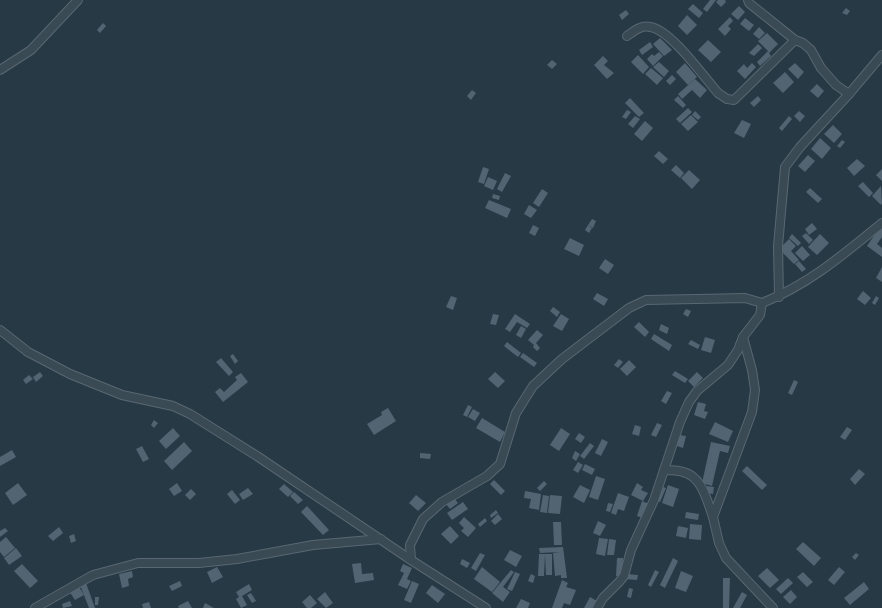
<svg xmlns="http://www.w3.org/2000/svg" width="882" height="608" font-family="'Space Grotesk',sans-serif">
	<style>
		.building { fill: #526472 }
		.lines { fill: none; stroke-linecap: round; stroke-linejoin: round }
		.minor-casing { stroke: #596772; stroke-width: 10 }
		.minor { stroke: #3a4a54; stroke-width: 8 }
	</style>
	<rect width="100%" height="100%" fill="#263945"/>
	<g class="building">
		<polygon points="710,0 716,0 707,12 703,9"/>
		<polygon points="718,0 725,0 726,2 721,7 716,2"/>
		<polygon points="693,4 703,13 699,18 688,9"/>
		<polygon points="739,6 745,12 738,20 731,14"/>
		<polygon points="846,8 850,11 847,15 842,13"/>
		<polygon points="626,10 629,14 622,20 619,15"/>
		<polygon points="687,15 697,25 687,35 678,26"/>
		<polygon points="730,17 733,21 728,26 731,29 725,36 718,29"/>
		<polygon points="745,18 754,25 749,31 740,24"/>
		<polygon points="103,23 106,26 100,33 97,30"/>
		<polygon points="759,27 765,33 759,39 753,34"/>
		<polygon points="767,33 778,44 769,53 771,56 760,66 757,62 768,51 758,41"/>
		<polygon points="660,38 672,50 664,56 653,44"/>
		<polygon points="708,40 721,52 711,62 698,50"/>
		<polygon points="650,42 653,47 642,55 639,50"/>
		<polygon points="758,44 762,48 754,56 749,53"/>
		<polygon points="659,52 663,56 653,66 647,59 652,54 654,56"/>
		<polygon points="638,55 649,67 643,74 631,62"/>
		<polygon points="603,56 608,61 604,65 614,73 607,79 594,65"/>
		<polygon points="552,60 557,64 552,69 547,65"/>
		<polygon points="659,62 669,71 664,77 653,67"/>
		<polygon points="685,63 697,77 688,85 676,72"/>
		<polygon points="752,63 756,67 745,79 737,71 744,64 747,68"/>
		<polygon points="795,63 804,72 798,79 788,69"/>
		<polygon points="651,68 663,78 657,85 645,74"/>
		<polygon points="785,72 794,82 783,93 773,83"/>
		<polygon points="672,75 676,79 670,85 666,81"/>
		<polygon points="695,79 707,90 700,98 692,90 682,99 678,94"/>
		<polygon points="817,84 824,91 818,98 810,91"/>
		<polygon points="472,90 476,93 471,100 467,96"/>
		<polygon points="678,96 686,105 683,108 674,100"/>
		<polygon points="758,96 761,100 754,107 750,103"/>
		<polygon points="630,98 644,113 639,117 625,103"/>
		<polygon points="688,108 692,112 680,123 676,119"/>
		<polygon points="627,110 631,112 626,119 622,117"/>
		<polygon points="695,111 701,117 698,120 692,115"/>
		<polygon points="799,111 805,116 800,122 794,116"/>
		<polygon points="691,115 698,122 688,131 681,124"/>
		<polygon points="635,116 640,119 633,128 628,124"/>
		<polygon points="789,116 792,119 782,131 779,128"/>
		<polygon points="742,120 751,124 744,138 734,133"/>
		<polygon points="645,121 653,128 642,141 634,134"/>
		<polygon points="833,125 842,134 834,143 824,134"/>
		<polygon points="820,138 831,148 822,159 811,149"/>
		<polygon points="842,140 845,142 840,148 837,146"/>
		<polygon points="659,151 668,159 663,164 654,156"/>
		<polygon points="808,155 815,161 805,172 798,166"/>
		<polygon points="857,159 865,166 854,176 847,168"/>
		<polygon points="676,165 684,173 680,178 671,170"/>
		<polygon points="483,167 489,169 484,184 478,182"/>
		<polygon points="882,169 882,181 876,175"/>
		<polygon points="689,170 700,180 692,189 681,178"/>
		<polygon points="505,173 511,176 502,192 497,189"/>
		<polygon points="488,177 497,181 493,190 484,186"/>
		<polygon points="863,182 873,193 869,197 858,186"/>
		<polygon points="881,186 882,203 881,205 872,196"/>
		<polygon points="810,188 822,199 818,203 806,192"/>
		<polygon points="542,189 548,193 539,207 533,203"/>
		<polygon points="493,194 500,196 499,200 492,198"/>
		<polygon points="489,200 511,209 507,218 485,208"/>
		<polygon points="529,205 537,210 531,218 524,214"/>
		<polygon points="592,219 596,221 593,228 588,225"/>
		<polygon points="812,223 817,229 809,235 805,229"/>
		<polygon points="882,224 882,237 877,244 882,248 882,257 867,246"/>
		<polygon points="533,225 539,228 535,236 529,233"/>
		<polygon points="588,225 592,228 589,233 585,230"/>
		<polygon points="806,233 813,240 809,244 802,236"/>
		<polygon points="792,234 801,243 798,246 789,238"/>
		<polygon points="820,234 829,243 817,255 808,247"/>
		<polygon points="570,238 584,245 579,256 564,249"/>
		<polygon points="789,239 796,246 791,251 799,260 794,264 779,249"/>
		<polygon points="802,246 810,255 803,261 795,253"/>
		<polygon points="605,259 614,265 608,274 599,268"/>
		<polygon points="799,261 806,269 802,272 795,264"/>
		<polygon points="882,267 882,282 876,278"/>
		<polygon points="863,291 871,298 865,305 857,299"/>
		<polygon points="597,293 608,299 604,306 593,299"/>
		<polygon points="451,296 457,298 453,310 446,307"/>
		<polygon points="876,296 879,298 875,305 872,303"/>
		<polygon points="553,307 560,312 557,317 550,311"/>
		<polygon points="686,309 691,311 688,317 683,314"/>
		<polygon points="493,314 499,315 496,325 490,324"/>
		<polygon points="515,314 530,324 527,328 517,322 510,332 505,329"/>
		<polygon points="561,314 569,319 562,331 553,326"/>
		<polygon points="639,322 649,332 645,337 634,327"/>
		<polygon points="661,324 669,328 667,334 659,330"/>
		<polygon points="521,326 526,329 521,338 516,335"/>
		<polygon points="537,330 543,335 536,343 540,348 537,351 533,347 534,345 528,340"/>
		<polygon points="654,334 672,345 669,351 651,339"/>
		<polygon points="705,337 715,340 711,353 701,350"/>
		<polygon points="691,340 700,345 698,349 688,344"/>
		<polygon points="507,342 521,353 518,357 504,346"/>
		<polygon points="523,353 537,363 534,367 520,357"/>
		<polygon points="233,354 238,361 235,364 230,356"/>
		<polygon points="221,358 233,372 229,376 216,362"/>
		<polygon points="619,359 623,362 618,368 614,365"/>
		<polygon points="629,360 636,367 627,376 620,369"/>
		<polygon points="675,371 688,379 685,383 672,375"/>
		<polygon points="40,372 43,376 36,382 33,377"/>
		<polygon points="495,372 505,381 498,388 488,379"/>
		<polygon points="697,372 703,378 694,387 688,381"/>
		<polygon points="241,373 248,382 223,402 215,392 220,388 224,392 237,380 235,377"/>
		<polygon points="29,375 33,379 26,384 23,380"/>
		<polygon points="794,380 798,382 792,395 788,393"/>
		<polygon points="667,391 672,393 666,404 661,401"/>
		<polygon points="698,402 706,404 704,411 708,412 705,419 694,415"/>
		<polygon points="468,405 472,407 467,417 463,415"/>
		<polygon points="388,408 396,421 374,435 367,424 382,415 381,412"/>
		<polygon points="473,409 480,413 475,421 468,417"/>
		<polygon points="482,418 505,432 500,442 476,428"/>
		<polygon points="154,420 158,423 154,428 151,425"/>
		<polygon points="715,422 733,431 728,442 709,434"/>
		<polygon points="657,423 662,425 656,437 651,435"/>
		<polygon points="635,425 641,427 639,436 632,434"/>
		<polygon points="847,427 852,430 845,440 840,437"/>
		<polygon points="173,428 180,436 166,449 159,441"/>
		<polygon points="561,428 570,434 559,451 550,445"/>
		<polygon points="579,433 585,437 581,443 575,439"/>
		<polygon points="680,435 686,436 683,448 677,446"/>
		<polygon points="602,439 608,442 601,456 595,453"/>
		<polygon points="184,442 192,451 172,470 164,461"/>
		<polygon points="711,442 730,446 728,453 720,451 712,486 702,483"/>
		<polygon points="590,443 594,446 584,459 580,456"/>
		<polygon points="142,446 149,459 143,462 136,449"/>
		<polygon points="12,450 16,457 0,466 0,457"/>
		<polygon points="575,451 580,454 576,461 572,458"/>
		<polygon points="420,453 431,454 430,459 420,458"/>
		<polygon points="578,462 583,465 578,473 573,470"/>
		<polygon points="585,464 595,469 592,475 582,470"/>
		<polygon points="747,466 767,485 762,490 742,471"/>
		<polygon points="859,469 865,474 855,485 850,479"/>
		<polygon points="596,476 605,479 598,500 589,497"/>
		<polygon points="494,480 505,491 501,495 490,484"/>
		<polygon points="544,481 547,484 540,491 537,488"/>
		<polygon points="18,483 27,495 13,505 5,493"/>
		<polygon points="177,483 182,491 174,496 169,489"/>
		<polygon points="637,483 643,487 641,490 648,493 643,501 631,495"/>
		<polygon points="284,484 293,492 288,497 279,489"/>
		<polygon points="580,485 590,490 584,503 573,497"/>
		<polygon points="668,485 679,489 673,507 662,503"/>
		<polygon points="660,486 666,488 660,502 654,499"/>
		<polygon points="707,486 714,487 713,494 706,493"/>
		<polygon points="248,488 253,494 243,500 239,494"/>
		<polygon points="191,489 196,494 190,500 185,495"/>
		<polygon points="232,490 240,500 235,504 227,494"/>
		<polygon points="525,491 541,494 539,510 529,508 531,499 524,498"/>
		<polygon points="294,492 303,500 298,504 290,496"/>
		<polygon points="618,493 629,497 624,511 618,509 616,515 611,513"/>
		<polygon points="416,495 426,503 418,511 409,503"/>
		<polygon points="543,495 549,496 547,513 540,512"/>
		<polygon points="550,495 562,496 560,514 548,513"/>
		<polygon points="454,498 458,503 450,509 446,504"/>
		<polygon points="642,501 649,504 643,518 637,516"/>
		<polygon points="463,502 468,509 452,520 447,513"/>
		<polygon points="608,503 613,504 610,512 606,511"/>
		<polygon points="307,506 329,530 323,535 301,512"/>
		<polygon points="496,510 498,513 491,518 490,515"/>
		<polygon points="686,512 699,514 698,520 685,518"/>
		<polygon points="498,514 502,519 495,525 491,521"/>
		<polygon points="464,517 476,528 468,537 461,531 464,528 459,523"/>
		<polygon points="485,518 487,521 480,527 478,524"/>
		<polygon points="598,521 606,525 600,536 593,533"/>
		<polygon points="553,522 561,522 562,545 554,545"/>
		<polygon points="690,524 702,525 701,540 689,539"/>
		<polygon points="450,526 459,536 451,544 441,534"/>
		<polygon points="678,526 688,528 686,538 676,536"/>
		<polygon points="59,527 63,533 53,541 48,536"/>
		<polygon points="5,528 8,531 0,537 0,531"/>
		<polygon points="74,534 76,541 71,543 69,536"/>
		<polygon points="6,537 15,548 4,557 0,552 0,542"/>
		<polygon points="599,538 608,539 605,556 596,554"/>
		<polygon points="609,539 616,540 614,555 607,555"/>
		<polygon points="803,542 821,558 814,566 796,549"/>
		<polygon points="563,547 567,578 561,578 561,575 555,576 553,553 560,552 540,553 539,548"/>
		<polygon points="16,548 22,556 9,565 4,558"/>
		<polygon points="510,550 522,556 516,567 504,560"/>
		<polygon points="480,553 485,555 476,571 471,568"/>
		<polygon points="856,553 859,555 855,560 852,557"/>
		<polygon points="539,554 545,554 544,576 538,576"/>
		<polygon points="545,554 552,554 552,575 546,575"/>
		<polygon points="617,558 623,558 622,576 616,576"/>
		<polygon points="673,558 678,561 665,588 660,585"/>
		<polygon points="462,559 470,563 467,568 460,564"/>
		<polygon points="361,563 362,574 373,573 374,580 355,583 352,564"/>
		<polygon points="22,564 38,581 30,588 14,571"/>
		<polygon points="403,564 412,568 407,579 411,581 407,589 398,585 404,573 400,571"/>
		<polygon points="217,567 223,577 212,583 207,572"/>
		<polygon points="482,567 500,582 492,592 474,579"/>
		<polygon points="839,567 845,572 834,585 828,580"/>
		<polygon points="767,568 779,580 770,588 758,576"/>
		<polygon points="511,570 514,572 503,587 510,592 503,602 492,593"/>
		<polygon points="655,570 659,572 651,587 648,585"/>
		<polygon points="132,571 133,577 128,579 129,586 122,588 119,574"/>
		<polygon points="681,571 693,576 686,592 675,588"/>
		<polygon points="515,572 520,574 512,591 507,589"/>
		<polygon points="803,572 813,582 807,587 797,577"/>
		<polygon points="531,574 535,576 533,583 528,581"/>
		<polygon points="627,574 638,575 637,580 626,579"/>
		<polygon points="723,578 730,578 729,608 723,608"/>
		<polygon points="788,578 793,583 781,594 776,589"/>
		<polygon points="562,580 568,583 566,587 576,590 570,605 564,603 562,608 552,608"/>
		<polygon points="180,581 182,586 172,591 169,586"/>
		<polygon points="412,581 419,584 411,603 404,600"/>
		<polygon points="864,582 869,589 850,605 844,598"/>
		<polygon points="86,583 95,608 89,608 80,585"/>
		<polygon points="249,584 252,590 242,596 247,605 241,608 236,599 239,597 236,592"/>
		<polygon points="78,585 84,595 75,600 69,591"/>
		<polygon points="432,585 445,594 438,603 426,593"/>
		<polygon points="629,588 633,589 631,598 627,597"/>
		<polygon points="791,590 797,597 790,604 783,597"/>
		<polygon points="325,592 333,603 326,608 317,599"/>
		<polygon points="742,592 747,595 740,608 733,608"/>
		<polygon points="251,593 256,601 252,603 247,595"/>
		<polygon points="310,595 317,603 311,608 307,608 302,602"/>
		<polygon points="95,597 99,597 98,605 95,605"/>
		<polygon points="590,597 597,601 594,608 584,608"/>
		<polygon points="521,599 530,603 528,608 516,608"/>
		<polygon points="70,601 72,606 63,608 62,604"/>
		<polygon points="188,601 192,608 179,608 178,606"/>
		<polygon points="149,602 151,608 143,608 142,604"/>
		<polygon points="205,603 214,608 203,608"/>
	</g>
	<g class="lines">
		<g class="minor-casing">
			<g id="minor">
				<polyline points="748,0 749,3 795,40 803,43 811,50 821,68 836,85 849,94"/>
				<path d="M627,36C634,31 641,25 650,27C670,29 704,77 718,93L727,99L734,100L795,40"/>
				<polyline points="0,70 31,50 78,0"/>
				<polyline points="779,297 778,246 785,167 800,147 849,94 882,55"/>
				<polyline points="0,330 28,352 70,374 122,395 173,406 190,414 257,456 411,560 486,608"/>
				<path d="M664,470C670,470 677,470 683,472C702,476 707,501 713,517"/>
				<polyline points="411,560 410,545 423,519 442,502 487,476 500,464 516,413 533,386 562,359 629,308 646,300 745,298 762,303"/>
				<polyline points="35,608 93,575 138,563 199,563 237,559 313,545 381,539"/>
				<polyline points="597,608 603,598 619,582 624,576 631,550 654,500 680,422 689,402 697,391 728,365 738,350 743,337"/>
				<path d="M773,608L726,558L719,543L713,517L752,412L755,390L752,370L743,337L760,315L762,303C808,285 844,254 882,223"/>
			</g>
		</g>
		<use href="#minor" class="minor"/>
	</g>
</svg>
